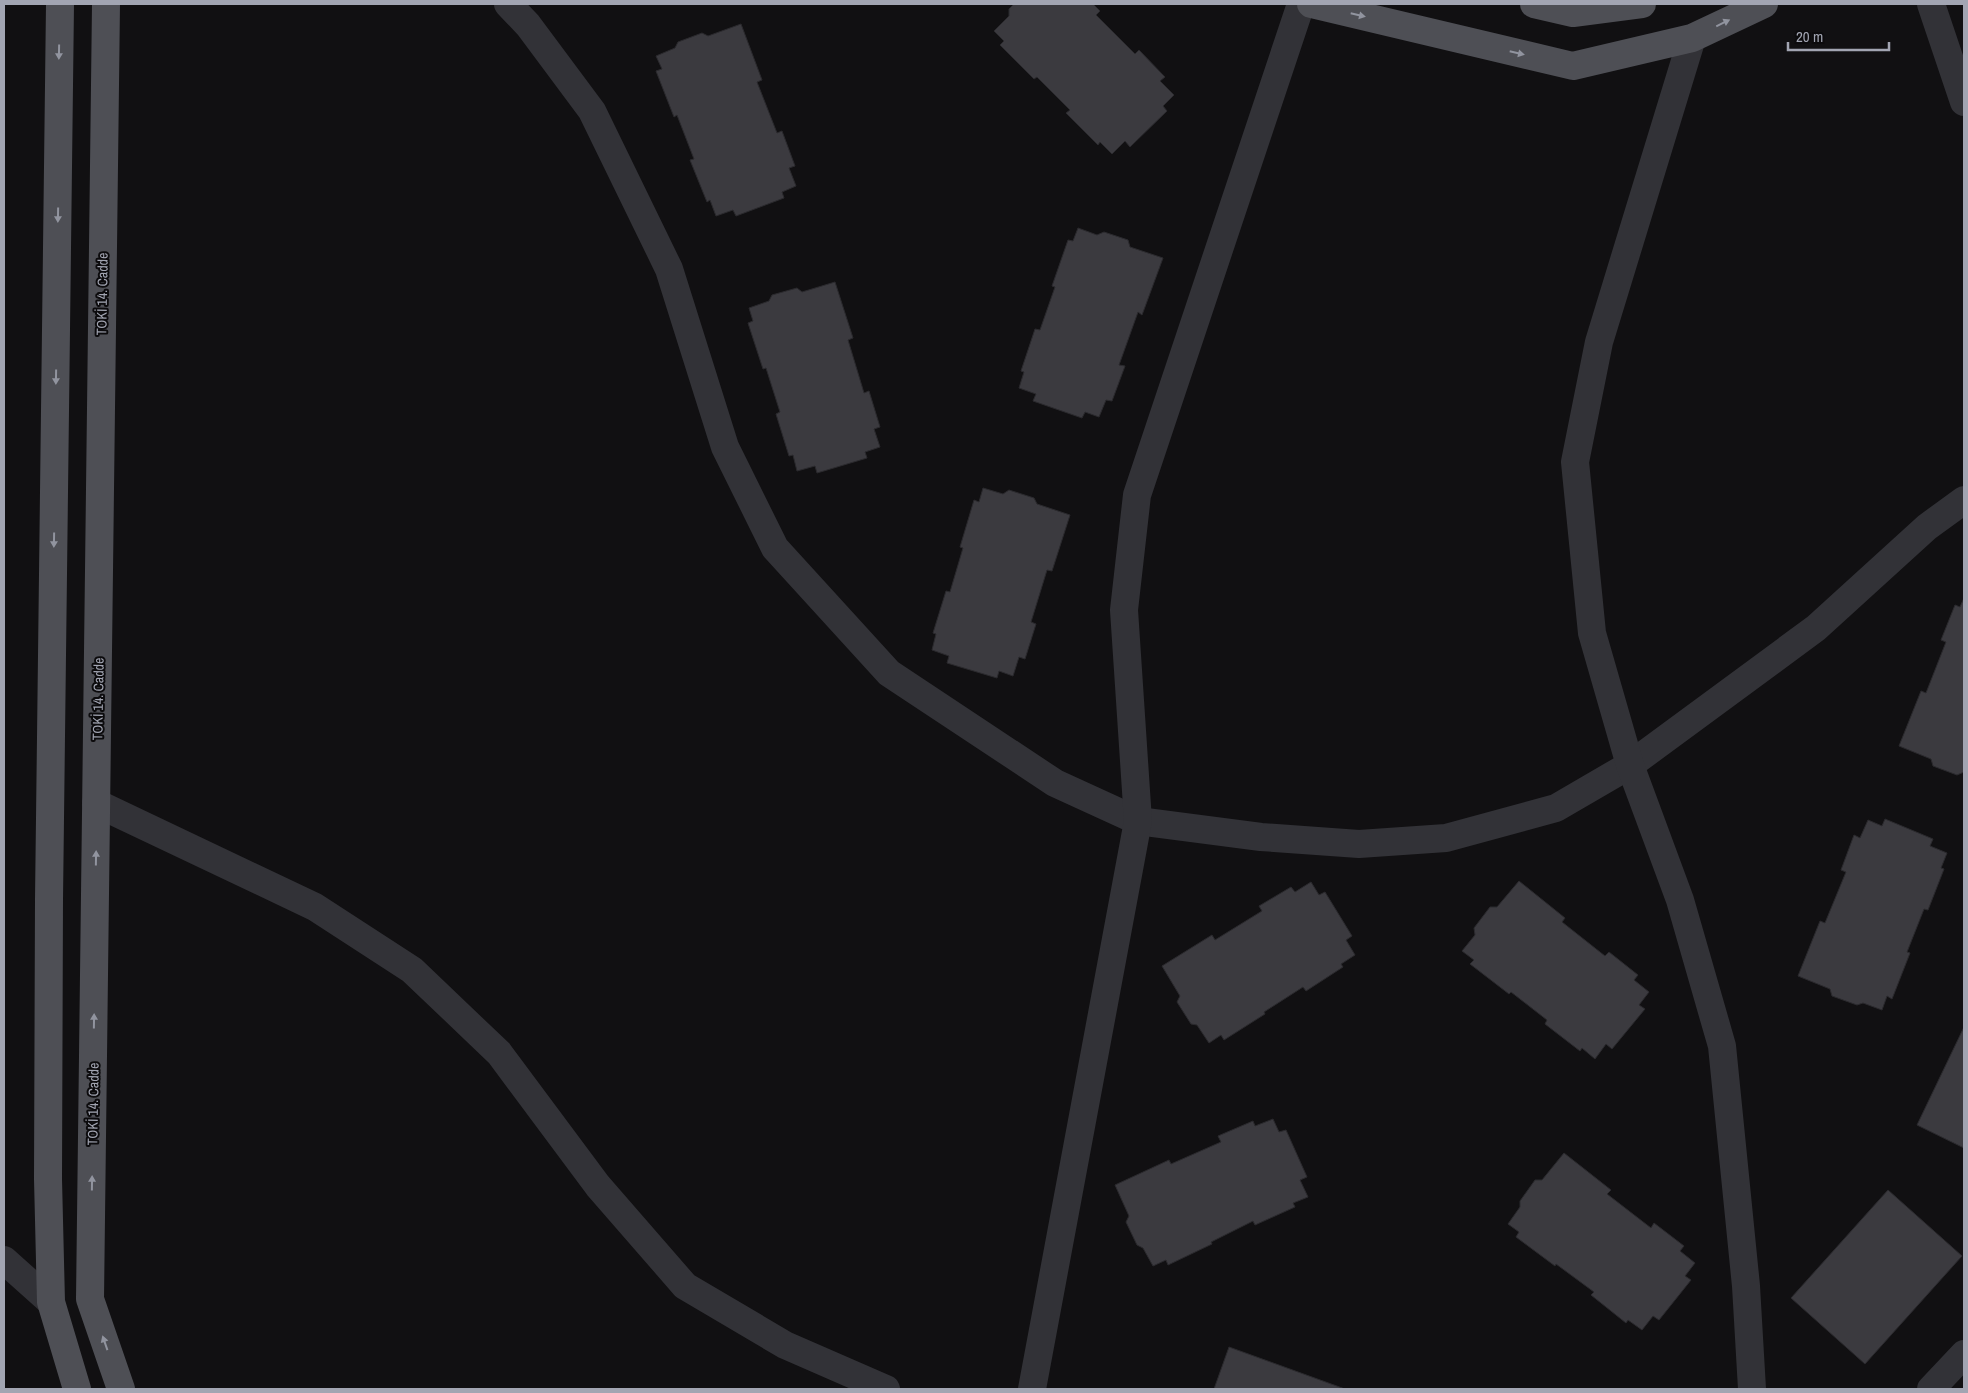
<svg xmlns="http://www.w3.org/2000/svg" width="1968" height="1393" font-family="'Archivo Narrow',sans-serif">
	<style>
		.building { fill: #3b3a3f; stroke: #2b2a2e }
		.lines { fill: none; stroke-linecap: round; stroke-linejoin: round }
		.minor { stroke: #323237; stroke-width: 28 }
		.major { stroke: #4e4f55; stroke-width: 28 }
		.oneway { fill: #91949f }
		.labels { text-anchor: middle; dominant-baseline: central; stroke-width: 4; stroke-linejoin: round; paint-order: stroke }
		.street-label { font-size: 14px; fill: #a2a5b2; stroke: #0c0b0d }
	</style>
	<rect width="100%" height="100%" fill="#111012"/>
	<g class="building">
		<polygon points="1014,4 1093,4 1100,11 1096,15 1135,54 1139,50 1165,77 1160,81 1174,95 1163,106 1167,111 1130,147 1125,141 1112,154 1100,142 1098,145 1066,113 1070,110 1037,77 1034,79 1000,45 1004,41 994,31 1009,16 1009,9"/>
		<polygon points="741,24 762,80 757,82 777,133 782,131 795,166 789,168 796,186 782,192 784,198 736,216 733,210 716,216 710,200 707,202 690,160 694,159 677,115 674,117 656,71 662,69 656,56 675,48 678,42 702,33 708,36"/>
		<polygon points="1078,228 1097,235 1104,232 1128,240 1130,247 1163,258 1142,315 1138,312 1119,365 1125,366 1112,401 1106,400 1099,417 1085,412 1082,418 1033,401 1036,394 1019,388 1024,372 1021,371 1035,329 1040,330 1055,287 1052,286 1068,240 1073,241"/>
		<polygon points="835,282 853,338 848,340 864,393 869,391 880,427 874,429 880,447 865,452 867,458 817,473 815,466 797,471 793,455 789,456 776,414 780,412 766,368 763,369 748,323 753,321 749,308 769,301 772,295 797,288 802,292"/>
		<polygon points="983,488 1003,494 1009,490 1034,498 1037,504 1070,515 1052,571 1047,570 1031,622 1036,624 1025,659 1019,657 1013,676 999,671 997,678 947,663 949,656 932,650 936,634 933,633 946,591 950,592 963,548 960,547 974,500 979,502"/>
		<polygon points="1964,598 1964,772 1957,775 1933,766 1931,759 1899,746 1921,691 1926,693 1946,642 1941,640 1955,605 1960,607"/>
		<polygon points="1885,819 1933,839 1930,846 1947,853 1941,868 1944,869 1928,910 1924,909 1907,952 1910,953 1892,999 1887,996 1882,1010 1863,1003 1857,1005 1832,996 1830,989 1798,976 1820,921 1825,923 1846,872 1841,870 1854,835 1860,838 1868,820 1882,826"/>
		<polygon points="1519,881 1565,918 1562,922 1605,956 1609,952 1638,975 1634,980 1649,992 1639,1005 1645,1009 1612,1049 1606,1044 1595,1059 1582,1048 1580,1051 1545,1024 1547,1020 1511,992 1509,994 1470,964 1474,960 1462,951 1475,935 1474,928 1490,907 1497,907"/>
		<polygon points="1311,882 1319,895 1325,892 1352,936 1346,940 1355,955 1341,964 1343,967 1306,991 1303,987 1264,1012 1265,1014 1224,1040 1221,1035 1209,1043 1197,1025 1191,1024 1177,1002 1180,996 1162,966 1212,935 1215,940 1262,911 1259,906 1291,887 1295,892"/>
		<polygon points="1964,1027 1964,1148 1917,1125"/>
		<polygon points="1273,1119 1279,1132 1286,1130 1307,1177 1300,1180 1308,1197 1293,1203 1295,1207 1255,1225 1253,1221 1211,1242 1212,1244 1168,1265 1166,1260 1153,1266 1143,1248 1137,1245 1126,1222 1129,1216 1115,1185 1169,1160 1171,1164 1221,1142 1218,1136 1253,1121 1255,1126"/>
		<polygon points="1564,1153 1611,1190 1607,1194 1651,1228 1654,1223 1684,1246 1680,1251 1695,1263 1685,1276 1691,1280 1659,1320 1653,1316 1642,1330 1628,1320 1626,1323 1591,1295 1594,1292 1556,1264 1555,1266 1516,1237 1519,1232 1508,1224 1520,1207 1520,1201 1535,1180 1542,1180"/>
		<polygon points="1888,1190 1962,1256 1865,1364 1791,1298"/>
		<polygon points="1229,1347 1345,1389 1214,1389"/>
	</g>
	<g class="lines">
		<g class="minor">
			<polyline points="508,4 528,25 592,111 669,269 725,447 775,548 889,673 1055,783 1138,821 1261,837 1359,844 1446,838 1556,808 1630,765 1816,628 1927,527 1964,500"/>
			<polyline points="1931,4 1964,102"/>
			<polyline points="1692,38 1599,342 1575,462 1592,633 1630,765 1680,900 1722,1046 1746,1286 1752,1389"/>
			<polyline points="96,803 315,907 412,970 499,1053 598,1186 685,1286 785,1345 886,1389"/>
			<polyline points="4,1260 51,1302"/>
			<polyline points="1032,1389 1138,821 1124,610 1137,495 1301,4"/>
			<polyline points="1931,1389 1964,1354"/>
		</g>
		<g class="major">
			<polyline points="60,4 49,900 48,1179 51,1302 77,1389"/>
			<polyline points="106,4 90,1299 121,1389"/>
			<polyline points="1311,4 1573,66 1692,38 1764,4"/>
			<polyline points="1534,4 1573,13 1642,4"/>
		</g>
	</g>
	<defs><path id="oneway-solid" d="M-6-.8H1V-3.2L6.5 0L1 3.2V.8H-6Z" transform="scale(1.25)"/></defs>
	<g class="oneway">
		<use href="#oneway-solid" transform="translate(1358 15) rotate(13)"/>
		<use href="#oneway-solid" transform="translate(1723 23) rotate(-26)"/>
		<use href="#oneway-solid" transform="translate(59 52) rotate(91)"/>
		<use href="#oneway-solid" transform="translate(1517 53) rotate(13)"/>
		<use href="#oneway-solid" transform="translate(58 215) rotate(91)"/>
		<use href="#oneway-solid" transform="translate(56 377) rotate(91)"/>
		<use href="#oneway-solid" transform="translate(54 540) rotate(91)"/>
		<use href="#oneway-solid" transform="translate(96 858) rotate(-89)"/>
		<use href="#oneway-solid" transform="translate(94 1021) rotate(-89)"/>
		<use href="#oneway-solid" transform="translate(92 1183) rotate(-89)"/>
		<use href="#oneway-solid" transform="translate(105 1343) rotate(-109)"/>
	</g>
	<g class="labels">
		<g class="street-label">
			<text transform="translate(102 294) rotate(-89)">TOKİ 14. Cadde</text>
			<text transform="translate(98 699) rotate(-89)">TOKİ 14. Cadde</text>
			<text transform="translate(93 1104) rotate(-89)">TOKİ 14. Cadde</text>
		</g>
	</g>
	<rect width="1968" height="1393" fill="none" stroke="#a2a5b2" stroke-width="10"/>
	<path d="M1788 42v8h101v-8" fill="none" stroke="#a2a5b2" stroke-width="2.5"/>
	<text x="1796" y="42" font-size="15" fill="#a2a5b2" stroke="#0c0b0d" stroke-width="4" paint-order="stroke">20 m</text>
</svg>
